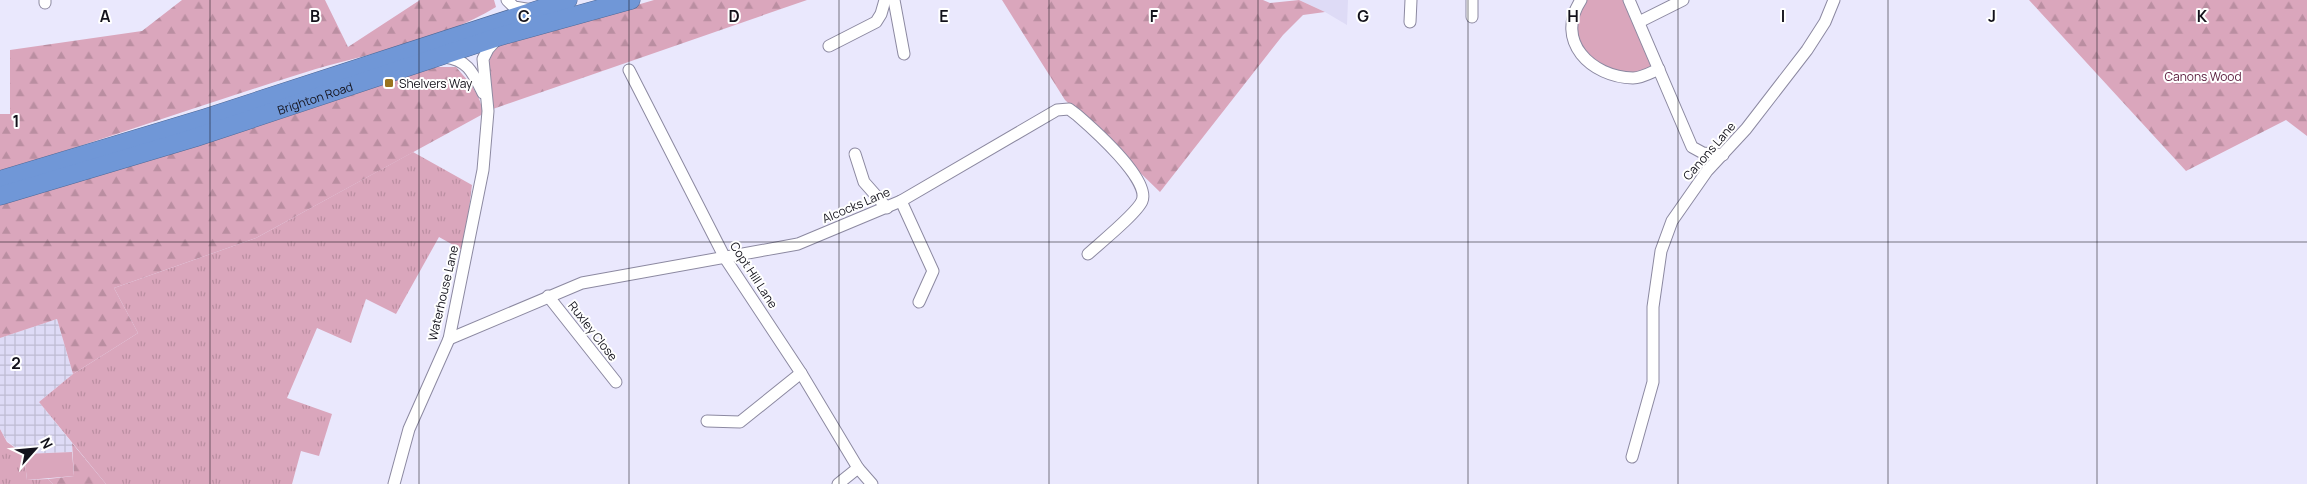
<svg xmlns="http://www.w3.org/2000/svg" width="2307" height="484" font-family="Manrope,sans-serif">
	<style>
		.built { fill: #dedbf6 }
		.industrial { fill: url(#industrial-grid) }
		.grass { fill: url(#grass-tufts) }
		.forest { fill: url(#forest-firs) }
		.green { fill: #daa6bc }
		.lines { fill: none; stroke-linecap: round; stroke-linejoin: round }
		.minor-casing { stroke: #8c89a1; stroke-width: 13 }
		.highway-casing { stroke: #4f6895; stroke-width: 19 }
		.minor { stroke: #fff; stroke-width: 11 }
		.highway { stroke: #7097d7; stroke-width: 18 }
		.grid { fill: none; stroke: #13121b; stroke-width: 1; stroke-opacity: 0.55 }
		.poi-dot { fill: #9a7420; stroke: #fff; stroke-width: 2 }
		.labels { text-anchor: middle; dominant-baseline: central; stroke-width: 4; stroke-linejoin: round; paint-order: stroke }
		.park-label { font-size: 12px; fill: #591b3c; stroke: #fff }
		.poi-label { font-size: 12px; fill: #13121b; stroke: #fff; text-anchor: start }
		.street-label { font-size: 12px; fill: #13121b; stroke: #fff }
		.grid-label { font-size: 16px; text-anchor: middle; font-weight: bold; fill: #13121b; stroke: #fff; stroke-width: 4; stroke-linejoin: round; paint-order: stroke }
	</style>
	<defs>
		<pattern id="industrial-grid" width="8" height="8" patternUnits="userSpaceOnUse" patternTransform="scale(1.25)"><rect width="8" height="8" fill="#dedbf6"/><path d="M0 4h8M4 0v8" fill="none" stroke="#bebbd2"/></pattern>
		<pattern id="grass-tufts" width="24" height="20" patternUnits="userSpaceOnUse" patternTransform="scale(1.25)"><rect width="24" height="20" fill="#daa6bc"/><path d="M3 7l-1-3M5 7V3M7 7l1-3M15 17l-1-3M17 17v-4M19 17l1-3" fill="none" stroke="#ba8ea1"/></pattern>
		<pattern id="forest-firs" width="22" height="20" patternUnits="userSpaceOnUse" patternTransform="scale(1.25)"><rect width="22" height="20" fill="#daa6bc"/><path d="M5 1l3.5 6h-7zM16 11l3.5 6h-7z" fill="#ba8ea1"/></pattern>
	</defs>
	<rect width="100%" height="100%" fill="#eae8fd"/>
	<polygon class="built" points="1299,0 1348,0 1347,25 1325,12"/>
	<polygon class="industrial" points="57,319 73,374 39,402 72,443 72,452 24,454 7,441 0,429 0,338"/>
	<g class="grass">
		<polygon points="413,152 472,185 464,251 439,237 396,314 366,299 351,343 317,328 287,398 332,414 319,456 301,451 292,484 106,484 39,402 73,374 138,333 114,288 256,238"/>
		<polygon points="0,429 7,442 24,454 27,480 48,479 53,484 0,484"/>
	</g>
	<g class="forest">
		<path d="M182,0H325L348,47L420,0H494L496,7C439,42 367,53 303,73C202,105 101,140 0,172V114H10V50L142,31Z"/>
		<polygon points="654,0 807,0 493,109 488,72 490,56 498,46"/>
		<polygon points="1002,0 1263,0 1270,3 1299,0 1325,12 1303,15 1283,35 1160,192 1065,100"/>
		<polygon points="2029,0 2307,0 2307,136 2286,120 2186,171"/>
		<path d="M434,67H456C469,82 481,94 483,114L256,238L114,288L138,333L73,374L57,319L0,338V203Z"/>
		<polygon points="72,443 106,484 53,484 48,479 74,476"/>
	</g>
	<g class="green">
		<polygon points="1581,0 1629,0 1659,69 1636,78 1584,60 1571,32"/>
		<polygon points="72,452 74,476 27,480 24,454"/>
	</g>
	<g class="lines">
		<g class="minor-casing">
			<g id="minor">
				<polyline points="45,0 45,3"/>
				<polyline points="507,0 514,7 532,10"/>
				<polyline points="894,0 904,54"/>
				<path d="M1581,0C1554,41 1591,77 1633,78C1642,78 1652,72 1659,69"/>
				<polyline points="1629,0 1692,147 1703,153 1723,155"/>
				<polyline points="1472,17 1472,0"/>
				<polyline points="1410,22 1411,0"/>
				<polyline points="1639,22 1683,0"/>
				<polyline points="829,46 876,22 881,14 885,0"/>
				<path d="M445,57C468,60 473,73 483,93"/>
				<polyline points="629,70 725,258 801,373 858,468 872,484"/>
				<polyline points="855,154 864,182 887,208"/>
				<polyline points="901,201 933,271 919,302"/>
				<polyline points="548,296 616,382"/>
				<path d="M449,339L582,283L798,244L901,201L1057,110L1069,109L1077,115C1092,128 1151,180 1142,201C1137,213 1100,243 1088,254"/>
				<polyline points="707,421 740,422 801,373"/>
				<polyline points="1632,457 1653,382 1653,307 1661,251 1672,221 1707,171 1746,129 1807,50 1825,22 1834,0"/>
				<polyline points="394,484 409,429 449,339 483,170 488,111 483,59 488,49 497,39"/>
				<polyline points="838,484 858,468"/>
			</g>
		</g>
		<g class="highway-casing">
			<g id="highway">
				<polyline points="0,180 205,118 568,0"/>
				<path id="s1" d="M0,196L194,138L501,36L631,0"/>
			</g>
		</g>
		<use href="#minor" class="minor"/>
		<use href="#highway" class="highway"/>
	</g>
	<path class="grid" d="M210,0V484M419,0V484M629,0V484M839,0V484M1049,0V484M1258,0V484M1468,0V484M1678,0V484M1888,0V484M2097,0V484M0,242H2307"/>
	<rect class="poi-dot" x="384" y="78" width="10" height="10" rx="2.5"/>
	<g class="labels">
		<g class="park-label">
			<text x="2203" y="76">Canons Wood</text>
		</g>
		<g class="poi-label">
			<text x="399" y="83">Shelvers Way</text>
		</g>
		<g class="street-label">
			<text stroke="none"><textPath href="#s1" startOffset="330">Brighton Road</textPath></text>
			<text transform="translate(1709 151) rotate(-49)">Canons Lane</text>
			<text transform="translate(856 205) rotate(-23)">Alcocks Lane</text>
			<text transform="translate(754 275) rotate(57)">Copt Hill Lane</text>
			<text transform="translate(443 293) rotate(-77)">Waterhouse Lane</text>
			<text transform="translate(593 331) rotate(52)">Ruxley Close</text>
		</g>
	</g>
	<g class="grid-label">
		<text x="105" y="22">A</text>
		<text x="315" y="22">B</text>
		<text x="524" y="22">C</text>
		<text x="734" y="22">D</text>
		<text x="944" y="22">E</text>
		<text x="1154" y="22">F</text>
		<text x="1363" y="22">G</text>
		<text x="1573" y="22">H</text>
		<text x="1783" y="22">I</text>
		<text x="1992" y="22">J</text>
		<text x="2202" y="22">K</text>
		<text x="16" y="127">1</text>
		<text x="16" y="369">2</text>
	</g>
	<g transform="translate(35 449) rotate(63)" stroke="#ffffff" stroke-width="4" paint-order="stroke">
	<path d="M0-4L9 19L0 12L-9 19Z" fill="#13121b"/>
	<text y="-8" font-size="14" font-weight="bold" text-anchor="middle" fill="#13121b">N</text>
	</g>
</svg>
